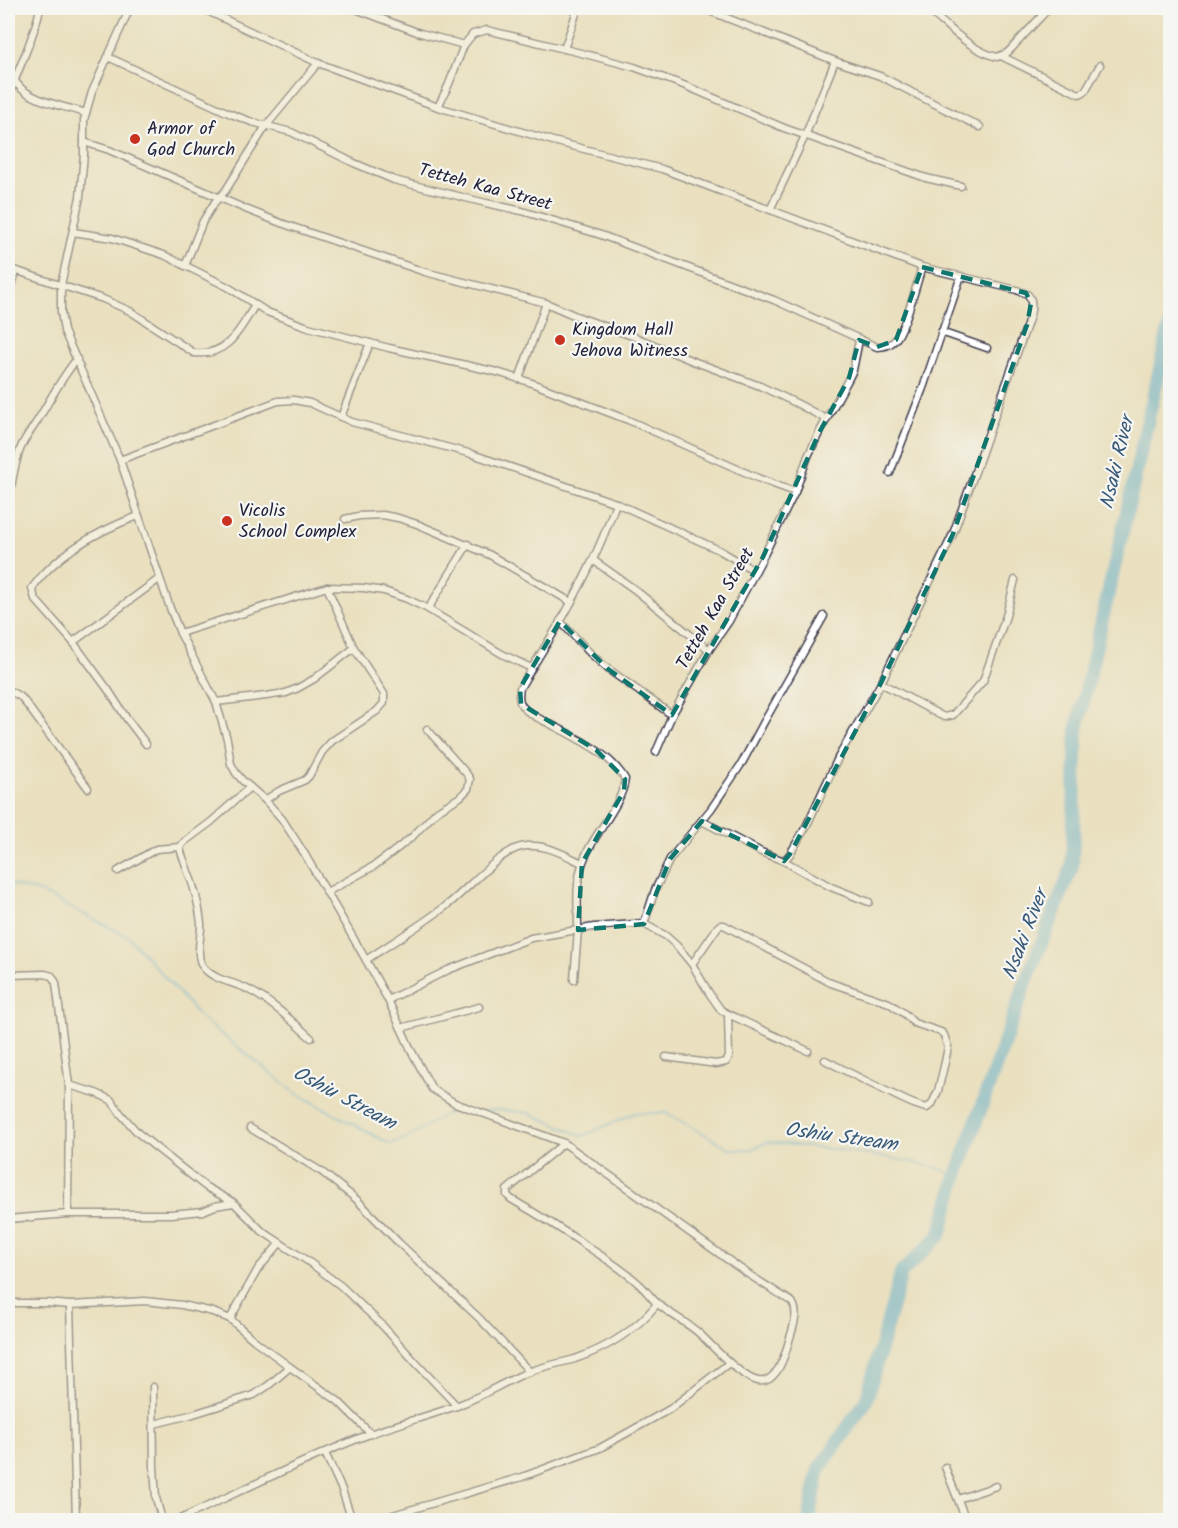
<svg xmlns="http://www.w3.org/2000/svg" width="1178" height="1528" font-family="Kalam,sans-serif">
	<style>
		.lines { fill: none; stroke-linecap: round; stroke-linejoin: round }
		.stream { stroke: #56abd2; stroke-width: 2 }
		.river { stroke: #56abd2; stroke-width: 14 }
		.minor-casing { stroke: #403e4f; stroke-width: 9 }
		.minor { stroke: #fff; stroke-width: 6 }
		.marked { fill: none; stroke: #0f766e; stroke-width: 4.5; stroke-dasharray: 12 8; stroke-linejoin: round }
		.poi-dot { fill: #c8321e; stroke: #f6f6f2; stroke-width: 2 }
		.labels { text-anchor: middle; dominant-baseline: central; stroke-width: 4.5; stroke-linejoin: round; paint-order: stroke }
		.poi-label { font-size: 18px; fill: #22223b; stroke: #f6f6f2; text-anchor: start }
		.street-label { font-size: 18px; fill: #22223b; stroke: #f6f6f2 }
		.water-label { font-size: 20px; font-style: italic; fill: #375977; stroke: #f6f6f2 }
	</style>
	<rect width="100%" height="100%" fill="#f6f6f2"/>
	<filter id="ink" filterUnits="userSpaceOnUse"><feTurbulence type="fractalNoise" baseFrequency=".0167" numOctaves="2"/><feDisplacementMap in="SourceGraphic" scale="12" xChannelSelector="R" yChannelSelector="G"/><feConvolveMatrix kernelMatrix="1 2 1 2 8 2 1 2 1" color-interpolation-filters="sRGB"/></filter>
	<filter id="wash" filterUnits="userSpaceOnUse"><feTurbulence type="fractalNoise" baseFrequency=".008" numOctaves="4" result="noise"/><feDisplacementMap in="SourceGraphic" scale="24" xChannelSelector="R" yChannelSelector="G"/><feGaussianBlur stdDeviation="1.35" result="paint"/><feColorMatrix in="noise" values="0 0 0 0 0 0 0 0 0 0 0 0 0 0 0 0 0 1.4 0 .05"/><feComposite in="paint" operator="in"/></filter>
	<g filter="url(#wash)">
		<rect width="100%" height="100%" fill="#eae0bf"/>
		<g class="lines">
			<g class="stream">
				<polyline points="8,884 40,892 129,937 202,1019 296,1093 390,1144 405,1139 447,1113 470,1111"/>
				<polyline points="482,1111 501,1110 529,1113 583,1136 635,1113 667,1113 731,1149 749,1150 768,1142 839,1150 913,1162 944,1170 956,1178"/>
			</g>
			<polyline class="river" points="809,1520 819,1469 866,1401 901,1273 940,1235 956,1178 1025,984 1072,867 1077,729 1170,324"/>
		</g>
	</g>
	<g filter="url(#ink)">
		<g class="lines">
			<g class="minor-casing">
				<g id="minor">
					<path d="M130,8L92,92L84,120V154L80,197L61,285V312L64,331L120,460L170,608L180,633L216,702L227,739L231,764L236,773L243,781L265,800L282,819L304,853L366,960L388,1000L412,1052L432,1089L455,1103L564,1143L748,1274L792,1302C800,1313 792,1330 789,1341C785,1355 777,1384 758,1381C743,1379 713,1347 702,1336C689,1323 672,1316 658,1304C651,1298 646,1290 639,1284C624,1270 605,1258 588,1247C563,1230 537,1214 511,1199L507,1195V1190L564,1143"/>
					<path d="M201,8L318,63L438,107L553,141L662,169L922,267L1017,290C1018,291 1026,293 1027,294C1035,300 1030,317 1027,325L953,534L881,683L839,756L807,825L790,854L784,861"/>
					<polyline points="353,8 417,32 464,45"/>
					<polyline points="702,8 835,61 880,76 980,127"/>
					<path d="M925,8C948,25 969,50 997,57L1007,53L1012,48L1049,8"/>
					<polyline points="564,49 578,8"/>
					<polyline points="1001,56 1079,94 1082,93 1085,91 1100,65"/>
					<path d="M108,57L231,114L252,122L291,132L354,163L394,180L486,203L522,211L601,235L774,300L877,347C883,347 889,346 894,341C904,333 917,282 922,267"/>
					<path d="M8,72C13,78 17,85 23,90C41,103 66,107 86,113"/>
					<path d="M8,100C17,69 34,40 40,8"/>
					<polyline points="438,107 449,84 464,45 473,34 487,30 585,54 634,67 686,86 784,128 926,178 961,186"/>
					<polyline points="84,142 109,150 248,210 281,223 425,272 546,303 576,316 635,337 693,361 760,386 798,404 826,419"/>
					<polyline points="770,210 805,136 835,61"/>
					<polyline points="73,232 112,238 164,255 228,287 267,312 308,327 389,348 497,372 529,382 628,420 760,479 795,492"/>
					<polyline points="185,266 203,221 215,202 226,190 266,126 318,63"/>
					<path d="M8,268L103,299L130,311L194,353C228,357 240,329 255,305"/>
					<polyline points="8,302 16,271"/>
					<polyline points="941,332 987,348"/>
					<polyline points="8,337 9,343"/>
					<polyline points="519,379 546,303"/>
					<polyline points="341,417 370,343"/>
					<polyline points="120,460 278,401 294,400 310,403 352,422 472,454 616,503 719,550 755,571"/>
					<polyline points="890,473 923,388 961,276"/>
					<path d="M8,500C13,482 14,462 22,445C26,436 34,427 39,418C52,397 61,378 77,359"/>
					<path d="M138,516C98,531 57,553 32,588L35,599L73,642L109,691L127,719L146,744"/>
					<polyline points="345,519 359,516 383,515 398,518 417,524 490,555 571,602"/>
					<polyline points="593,560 634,589 709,650"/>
					<polyline points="428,609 468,544"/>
					<polyline points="560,621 590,653 608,669 672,715"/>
					<polyline points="180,633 327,587 364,588 384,591 407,599 426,608 502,654 531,668"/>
					<polyline points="73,642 159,579"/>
					<polyline points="881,683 938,714 944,717 953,715 983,681 1006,616 1015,580"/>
					<path d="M8,692C13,691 17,695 22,698L88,788"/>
					<polyline points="216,702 266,696 286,693 298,688 314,679 354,648"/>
					<polyline points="656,752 672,715 709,650 729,621 763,557 795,492 808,456 819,433 849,378 853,370 859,340"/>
					<polyline points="265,800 279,791 305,780 309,776 322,752 332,741 377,711 384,703 384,694 354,648 327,587"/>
					<polyline points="702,821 761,852 784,861 831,887 869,902"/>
					<path d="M180,847C181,855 185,861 187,869C194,886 199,905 201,923C202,936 194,957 204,968C215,981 235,982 249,990C272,1002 292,1021 311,1038"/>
					<polyline points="118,871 156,849 180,847 184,842 211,822 250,787"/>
					<polyline points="327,892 374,866 389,855 412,837 437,811 460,797 468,789 470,779 466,773 427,729"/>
					<polyline points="644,924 655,890 670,859 711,809 742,763 764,722 824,616"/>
					<path d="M366,960C393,942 421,925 446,906C465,892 500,851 521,847C543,842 563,854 582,863"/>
					<path d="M692,964L717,928L720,925H724L831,983L889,1003L905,1014L914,1023L941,1032L944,1035L948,1047L945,1062L938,1091L932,1104L927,1108C914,1106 901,1098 888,1092C867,1082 846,1071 825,1060"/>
					<polyline points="8,975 45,974 52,976 56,983 69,1085 68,1214"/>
					<path d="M574,980C575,963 577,946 578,929C578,907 575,886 582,865C590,837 622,807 625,779C609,753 580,740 554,726C543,720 530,716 522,706C518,700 519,694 520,688C535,662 551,638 566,612C585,578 603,541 616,503"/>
					<polyline points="388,1000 448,970 531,938 594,927 635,924 644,924 666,936 677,946 692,964 709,993 721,1010 728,1014 808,1051"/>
					<polyline points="401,1028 479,1007"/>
					<polyline points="666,1057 716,1064 726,1062 729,1057 728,1014"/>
					<polyline points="69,1085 96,1093 111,1100 121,1114 138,1133 154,1146 206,1187 233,1202 262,1231 309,1262 341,1286 381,1324 418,1365 457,1406"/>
					<polyline points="250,1128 322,1172 356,1199 399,1243 479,1318 530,1372"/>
					<polyline points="8,1219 68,1214 171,1214 203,1211 215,1206 233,1203"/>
					<polyline points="8,1303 47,1303 70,1305 145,1301 182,1305 213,1312 230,1319 254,1340 290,1367 338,1401 371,1434"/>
					<polyline points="70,1305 76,1520"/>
					<polyline points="230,1319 258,1269 280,1243"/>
					<polyline points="153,1387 154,1467 156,1498 162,1520"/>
					<polyline points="154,1424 190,1415 254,1395 269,1385 290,1367"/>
					<polyline points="325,1453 342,1490 352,1520"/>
					<polyline points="945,1467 966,1520"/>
					<polyline points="958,1499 996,1486"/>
					<path d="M178,1520C241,1491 304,1459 370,1434C399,1423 431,1416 461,1404C485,1395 507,1380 531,1371C545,1366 560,1363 575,1359C607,1348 636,1330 657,1304"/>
					<polyline points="376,1520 522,1477 600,1448 670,1409 729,1363"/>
				</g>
			</g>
			<use href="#minor" class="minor"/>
		</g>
	</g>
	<path d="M0 0H1178V1528H0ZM922,267L1026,293L1031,303L1027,325L953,534L881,683L790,854L784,861L702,821L670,859L644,924L578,930L582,863L624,791L625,779L596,750L521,704L520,688L560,621L608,669L672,715L763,557L819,433L849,378L859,340L877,347L896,340Z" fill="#eae0bf" fill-opacity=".55" fill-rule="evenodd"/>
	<path class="marked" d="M922,267L1026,293L1031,303L1027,325L953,534L881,683L790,854L784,861L702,821L670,859L644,924L578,930L582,863L624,791L625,779L596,750L521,704L520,688L560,621L608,669L672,715L763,557L819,433L849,378L859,340L877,347L896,340Z"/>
	<g class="poi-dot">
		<circle cx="135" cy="139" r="6"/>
		<circle cx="560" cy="340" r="6"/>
		<circle cx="227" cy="521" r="6"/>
	</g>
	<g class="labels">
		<g class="poi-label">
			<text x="147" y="129">Armor of<tspan x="147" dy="21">God Church</tspan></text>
			<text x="572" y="330">Kingdom Hall<tspan x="572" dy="21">Jehova Witness</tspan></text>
			<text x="239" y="511">Vicolis<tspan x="239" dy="21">School Complex</tspan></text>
		</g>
		<g class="street-label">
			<text transform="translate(485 188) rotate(15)">Tetteh Kaa Street</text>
			<text transform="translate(716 609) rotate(-60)">Tetteh Kaa Street</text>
		</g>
		<g class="water-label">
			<text transform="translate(1118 463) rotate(-77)">Nsaki River</text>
			<text transform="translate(1026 935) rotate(-69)">Nsaki River</text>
			<text transform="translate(344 1099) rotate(28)">Oshiu Stream</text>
			<text transform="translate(841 1138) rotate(8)">Oshiu Stream</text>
		</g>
	</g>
	<rect width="1178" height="1528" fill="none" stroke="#f6f6f2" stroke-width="30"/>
</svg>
